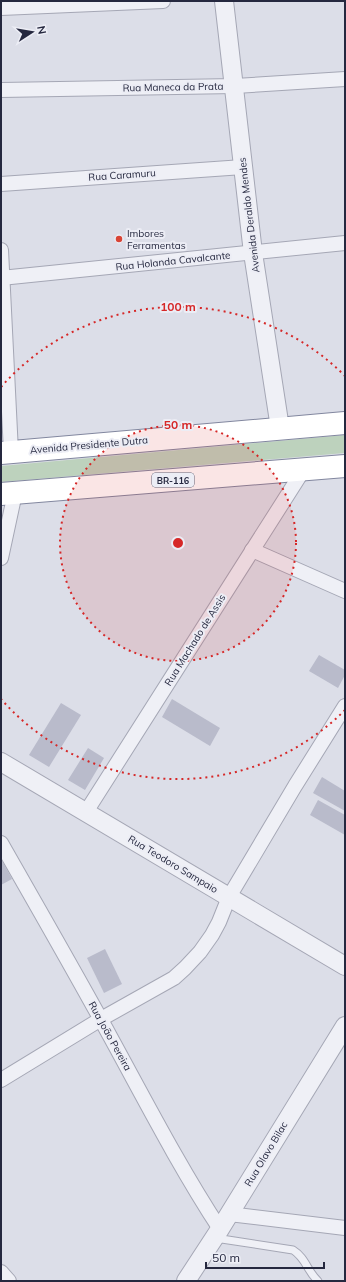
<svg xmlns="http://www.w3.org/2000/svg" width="346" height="1282" font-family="Mulish,sans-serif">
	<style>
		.green { fill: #bdd2bd }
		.building { fill: #b9bbcb }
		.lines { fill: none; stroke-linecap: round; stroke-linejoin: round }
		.service-casing { stroke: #a5a7b5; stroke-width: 9 }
		.minor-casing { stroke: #a5a7b5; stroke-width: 16 }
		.tertiary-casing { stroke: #a5a7b5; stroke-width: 20 }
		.trunk-casing { stroke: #82879f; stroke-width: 24 }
		.service { stroke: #eff0f6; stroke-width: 7 }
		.minor { stroke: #eff0f6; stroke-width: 14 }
		.tertiary { stroke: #eff0f6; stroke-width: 18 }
		.trunk { stroke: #fff; stroke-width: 22 }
		.ring { fill: none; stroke: #d62828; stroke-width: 2; stroke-dasharray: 2 4 }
		.poi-dot { fill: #d94435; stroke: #ecedf5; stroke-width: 1.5 }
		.labels { text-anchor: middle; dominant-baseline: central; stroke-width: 4; stroke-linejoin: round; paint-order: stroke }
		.shield { fill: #ecedf5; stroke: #616376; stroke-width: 1 }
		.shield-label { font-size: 9px; font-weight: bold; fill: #25283f }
		.street-label { font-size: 10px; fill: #25283f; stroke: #ecedf5 }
		.poi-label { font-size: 10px; fill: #25283f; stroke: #ecedf5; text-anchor: start }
		.centre { fill: #d62828; stroke: #ecedf5; stroke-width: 2 }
		.ring-label { font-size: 12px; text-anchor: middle; font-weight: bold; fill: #d62828; stroke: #ecedf5; stroke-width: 4; stroke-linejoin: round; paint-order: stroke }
	</style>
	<rect width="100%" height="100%" fill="#dcdee8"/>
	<polygon class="green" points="345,435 345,453 1,482 1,466"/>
	<g class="building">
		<polygon points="319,655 345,670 345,675 338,688 309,671"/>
		<polygon points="172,699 220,728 210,746 162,717"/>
		<polygon points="61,703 81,715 49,767 29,755"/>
		<polygon points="88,748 104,758 85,790 68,780"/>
		<polygon points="322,777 345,791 345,811 313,793"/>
		<polygon points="318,800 345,815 345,835 310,815"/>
		<polygon points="1,859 12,879 1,885"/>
		<polygon points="105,949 122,984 104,993 87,958"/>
	</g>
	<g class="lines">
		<g class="service-casing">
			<path id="service" d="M215,1238L293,1250C306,1258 307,1271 318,1281"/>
		</g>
		<g class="minor-casing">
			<g id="minor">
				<polyline points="1,8 163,1"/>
				<polyline points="1,90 235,86 345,79"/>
				<polyline points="1,184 243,167"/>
				<polyline points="1,250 11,452"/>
				<polyline points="1,278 345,243"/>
				<polyline points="252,550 345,591"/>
				<polyline points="1,558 15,493"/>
				<polyline points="86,812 304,469"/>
				<path d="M1,843C38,908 75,972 111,1038C146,1102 180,1168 220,1229"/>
				<polyline points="1,1080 101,1019 174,978 185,968 200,952 212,935 219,922 229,897 295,786 345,706"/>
				<polyline points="229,1214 345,1228"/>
				<polyline points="1,1272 9,1281"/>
			</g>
		</g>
		<g class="tertiary-casing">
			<g id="tertiary">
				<polyline points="224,1 253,253 280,428"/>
				<polyline points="1,762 345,966"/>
				<polyline points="186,1281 220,1229 345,1026"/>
			</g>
		</g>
		<g class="trunk-casing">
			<g id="trunk">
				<polyline points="1,453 345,423"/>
				<polyline points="1,494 345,466"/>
			</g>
		</g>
		<use href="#service" class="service"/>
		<use href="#minor" class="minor"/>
		<use href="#tertiary" class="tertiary"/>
		<use href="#trunk" class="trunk"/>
	</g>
	<circle cx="178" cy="543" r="118" fill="#d62828" fill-opacity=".12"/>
	<g class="ring">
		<circle cx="178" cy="543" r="118"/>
		<path d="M345 710A236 236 0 0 1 1 699M1 387A236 236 0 0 1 345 376"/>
	</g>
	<circle class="poi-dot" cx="119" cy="239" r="4"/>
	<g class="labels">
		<rect class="shield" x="152" y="473" width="42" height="14" rx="3"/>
		<g class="shield-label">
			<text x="173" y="480">BR-116</text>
		</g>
		<g class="street-label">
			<text transform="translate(173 87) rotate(-1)">Rua Maneca da Prata</text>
			<text transform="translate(122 175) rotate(-4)">Rua Caramuru</text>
			<text transform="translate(249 215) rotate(-97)">Avenida Deraldo Mendes</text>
			<text transform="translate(173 261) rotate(-6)">Rua Holanda Cavalcante</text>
			<text transform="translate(89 445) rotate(-5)">Avenida Presidente Dutra</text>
			<text transform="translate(195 640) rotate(-58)">Rua Machado de Assis</text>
			<text transform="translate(173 864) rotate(31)">Rua Teodoro Sampaio</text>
			<text transform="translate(110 1036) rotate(61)">Rua João Pereira</text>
			<text transform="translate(266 1154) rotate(-59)">Rua Olavo Bilac</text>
		</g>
		<g class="poi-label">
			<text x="127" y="233">Imbores<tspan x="127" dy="12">Ferramentas</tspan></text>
		</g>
	</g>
	<circle cx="178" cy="543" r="6" class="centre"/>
	<g class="ring-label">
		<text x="178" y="311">100 m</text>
		<text x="178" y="429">50 m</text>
	</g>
	<rect width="346" height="1282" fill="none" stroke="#25283f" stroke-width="4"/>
	<g transform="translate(32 32) rotate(78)" stroke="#ecedf5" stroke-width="3" paint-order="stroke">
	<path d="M0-3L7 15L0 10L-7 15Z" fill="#25283f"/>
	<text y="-6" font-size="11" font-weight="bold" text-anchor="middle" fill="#25283f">N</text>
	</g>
	<path d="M206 1262v6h118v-6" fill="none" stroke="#25283f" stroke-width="2"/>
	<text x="212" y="1262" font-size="12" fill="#25283f" stroke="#ecedf5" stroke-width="3" paint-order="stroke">50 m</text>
</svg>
